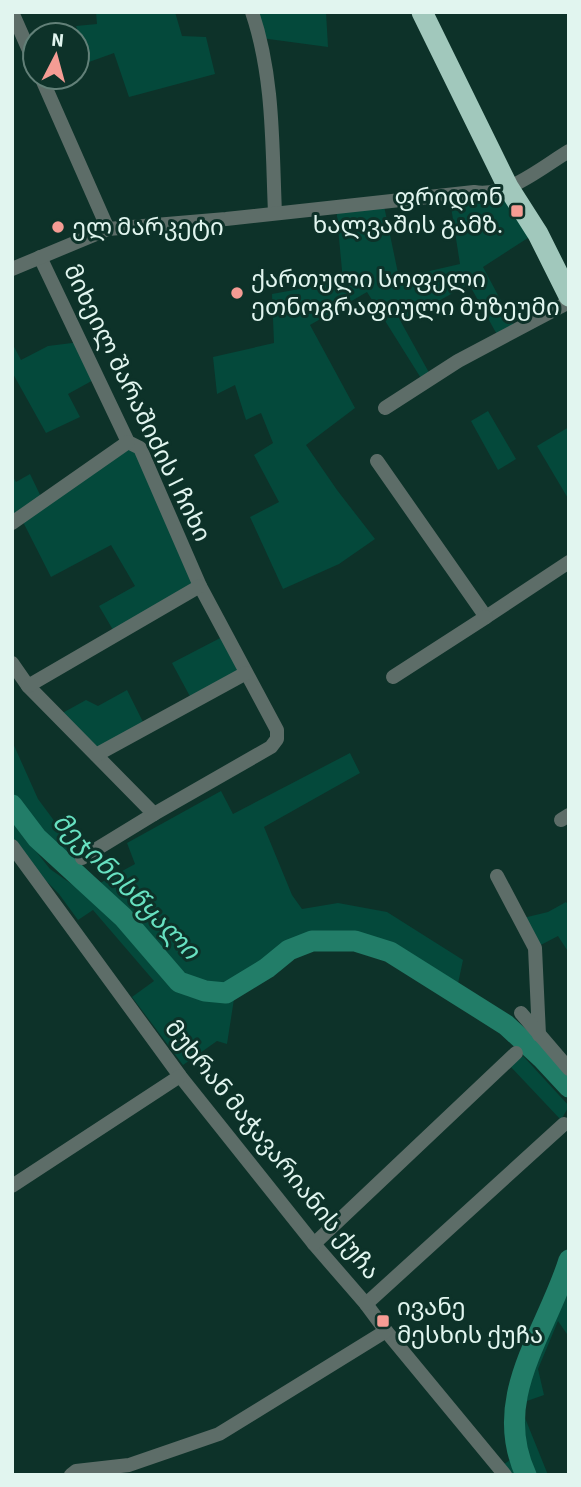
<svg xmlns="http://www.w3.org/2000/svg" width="581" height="1487" font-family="'Source Sans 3','Noto Sans Georgian',sans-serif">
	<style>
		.green { fill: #04493b }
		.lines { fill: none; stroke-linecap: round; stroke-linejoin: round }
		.river { stroke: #227d68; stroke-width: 21 }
		.minor { stroke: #5d6d68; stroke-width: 14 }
		.highway { stroke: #a1c8bc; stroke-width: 21 }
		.poi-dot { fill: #f59c94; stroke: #0d3229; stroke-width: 2.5 }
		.labels { text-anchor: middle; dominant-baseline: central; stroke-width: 6; stroke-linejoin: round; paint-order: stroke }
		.poi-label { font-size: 24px; fill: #e1f5ef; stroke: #0d3229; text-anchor: start }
		.street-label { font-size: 24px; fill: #e1f5ef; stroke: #0d3229 }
		.water-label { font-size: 26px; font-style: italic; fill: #67e1c1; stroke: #0d3229 }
	</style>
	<rect width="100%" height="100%" fill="#0d3229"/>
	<g class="green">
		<polygon points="96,12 175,12 182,36 206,37 215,74 129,97 114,53 89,62 76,26 97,24"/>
		<polygon points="252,12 326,12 328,47 261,38"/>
		<polygon points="449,194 505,196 531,236 483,267 517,331 500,340 469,284 401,322 432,378 424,383 367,292 310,325 355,408 306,445 337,490 375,539 339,564 283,589 250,517 279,502 254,455 273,443 261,413 246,420 235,385 217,394 213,357 274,343 272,294 343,281 336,206 383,201 399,278 460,264"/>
		<polygon points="80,342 97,378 68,394 80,417 46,433 12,372 12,343 21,360 48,346"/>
		<polygon points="488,411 516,459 498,470 471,421"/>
		<polygon points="569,427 569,500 537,446"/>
		<polygon points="128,442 140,448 200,586 116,635 99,606 135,586 111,545 51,577 21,518 12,523 12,475 16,482 30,474 43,501"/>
		<polygon points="226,635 246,673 193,702 172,663"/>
		<polygon points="127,690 146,728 96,755 57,716 86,700 98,706"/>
		<polygon points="12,741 38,799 61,830 66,844 69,868 37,839 31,845 50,869 90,897 171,983 187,996 208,1000 234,999 227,1044 217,1041 183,1065 132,997 154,981 93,910 78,920 59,894 12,846"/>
		<path d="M350,753L360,773L264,827L292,895L302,909L338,903L387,912L463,960L456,993C409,963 374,936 315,941C271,944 248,1006 198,989C192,987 183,985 178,981C166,972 157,956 147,945C129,925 111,907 91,888L135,864L127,843L221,791L233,814Z"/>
		<polygon points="566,902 569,906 569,953 558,936 535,948 519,919 548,912"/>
		<polygon points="523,1056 569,1106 561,1120 510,1066"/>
		<polygon points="569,1260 569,1337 558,1321 538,1369 544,1395 527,1401 523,1413 548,1475 505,1475 500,1467 517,1455 512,1415 530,1348 560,1288"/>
	</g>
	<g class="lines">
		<g class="river">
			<polyline points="12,805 37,838 123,917 179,982 205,991 226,993 267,968 289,950 312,941 355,941 390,952 506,1025 543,1059 569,1087"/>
			<path d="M526,1475C490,1397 547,1332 569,1260"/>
		</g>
		<g class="minor">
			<polyline points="12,12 35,64"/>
			<path d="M252,12C274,77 272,146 275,213"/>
			<polyline points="41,77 108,229"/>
			<polyline points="40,257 128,442 140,448 200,586 277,730 277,739 271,747 154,814 82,858"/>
			<path d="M12,269L108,229L226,219L474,192C507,198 542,167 569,151"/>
			<polyline points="385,408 458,361 569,302"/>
			<polyline points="377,461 486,617 569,562"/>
			<polyline points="12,523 128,442"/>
			<polyline points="12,663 28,686 154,814"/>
			<polyline points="393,677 486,617"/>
			<polyline points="28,686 200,586"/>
			<polyline points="96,755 246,673"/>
			<polyline points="561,820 569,815"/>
			<polyline points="12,846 180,1076 314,1244 366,1304 386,1331 505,1475"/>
			<polyline points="497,876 535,948 539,1035"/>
			<polyline points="521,1013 569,1069"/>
			<polyline points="12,1186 180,1076"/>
			<polyline points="314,1244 516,1053"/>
			<polyline points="366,1304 564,1124"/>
			<polyline points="71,1475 76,1471 129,1465 219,1434 386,1331"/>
		</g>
		<polyline class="highway" points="422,12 508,187 538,234 569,296"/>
	</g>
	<g class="poi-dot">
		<rect x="510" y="204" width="14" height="14" rx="3.5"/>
		<circle cx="58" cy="227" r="7"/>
		<circle cx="237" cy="293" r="7"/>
		<rect x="376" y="1314" width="14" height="14" rx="3.5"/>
	</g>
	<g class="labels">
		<g class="poi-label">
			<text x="503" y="197" text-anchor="end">ფრიდონ<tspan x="503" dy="28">ხალვაშის გამზ.</tspan></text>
			<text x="72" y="227">ელ მარკეტი</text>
			<text x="251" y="279">ქართული სოფელი<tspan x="251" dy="28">ეთნოგრაფიული მუზეუმი</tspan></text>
			<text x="397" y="1307">ივანე<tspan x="397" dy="28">მესხის ქუჩა</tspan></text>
		</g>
		<g class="street-label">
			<text transform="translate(137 403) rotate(64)">მიხეილ შარაშიძის I ჩიხი</text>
			<text transform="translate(272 1150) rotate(51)">მუხრან მაჭავარიანის ქუჩა</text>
		</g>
		<g class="water-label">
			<text transform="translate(126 886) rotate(45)">მეჯინისწყალი</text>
		</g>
	</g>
	<rect width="581" height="1487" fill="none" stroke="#e1f5ef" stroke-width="28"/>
	<g transform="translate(56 56) rotate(6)"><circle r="33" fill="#0d3229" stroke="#628078" stroke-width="2"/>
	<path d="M0-5L12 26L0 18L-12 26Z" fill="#f59c94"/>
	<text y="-10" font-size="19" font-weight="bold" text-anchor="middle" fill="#e1f5ef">N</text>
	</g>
</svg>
